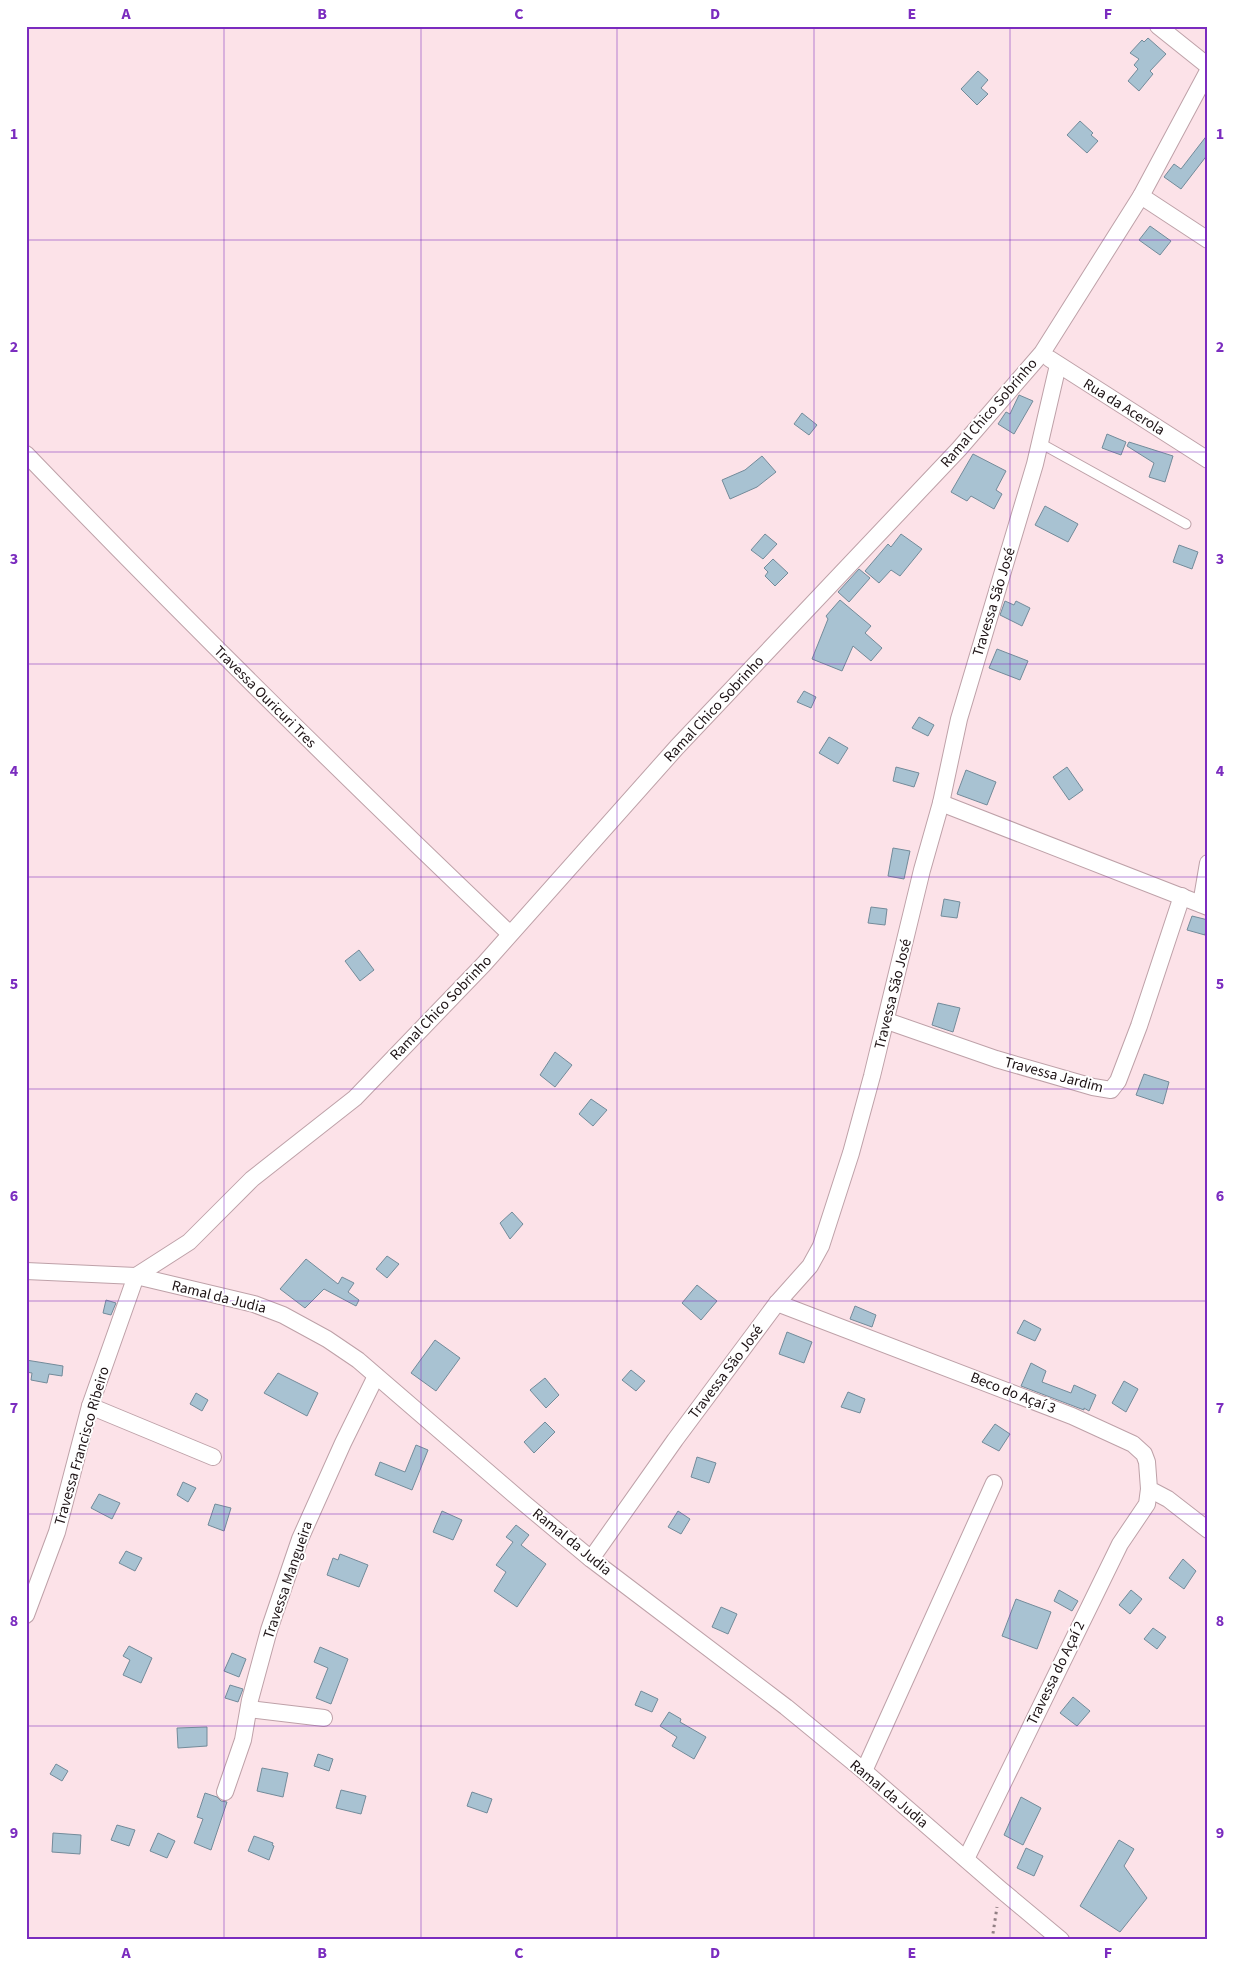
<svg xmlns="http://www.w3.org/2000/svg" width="1234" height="1966" font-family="'Source Sans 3',sans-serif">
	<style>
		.building { fill: #a8c2d2; stroke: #738b9a }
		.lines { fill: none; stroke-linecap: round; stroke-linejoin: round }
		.lane-casing { stroke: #bea1a8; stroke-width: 11 }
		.street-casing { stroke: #bea1a8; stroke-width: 18 }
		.path { stroke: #917f83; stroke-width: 3; stroke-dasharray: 2.5 4; stroke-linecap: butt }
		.lane { stroke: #fff; stroke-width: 9 }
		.street { stroke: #fff; stroke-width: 16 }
		.grid { fill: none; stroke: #7b2cbf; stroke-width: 1; stroke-opacity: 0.55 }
		.labels { text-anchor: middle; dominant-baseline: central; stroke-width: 4; stroke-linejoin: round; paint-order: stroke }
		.street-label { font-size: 15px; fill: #1d1315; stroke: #fff }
		.neatline { fill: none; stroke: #7b2cbf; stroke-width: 2 }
		.grid-label { font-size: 16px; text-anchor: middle; font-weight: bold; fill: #7b2cbf }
	</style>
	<rect width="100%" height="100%" fill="#fce2e8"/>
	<g class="building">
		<polygon points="1148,38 1166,54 1150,71 1153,74 1139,91 1128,81 1138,69 1134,65 1139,59 1130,53 1142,40 1144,42"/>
		<polygon points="978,71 988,80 981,88 988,94 977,105 961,89"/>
		<polygon points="1080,121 1093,133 1091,135 1098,141 1087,153 1067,135"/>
		<polygon points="1208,134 1208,154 1181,189 1164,177 1174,164 1181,169"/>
		<polygon points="1150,226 1171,241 1160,255 1139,240"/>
		<polygon points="1019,395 1033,401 1014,434 998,424 1006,412 1010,414"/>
		<polygon points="802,413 817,425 809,435 794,424"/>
		<polygon points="1107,434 1126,442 1121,455 1102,448"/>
		<polygon points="1129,442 1173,456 1165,482 1149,477 1154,463 1127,446"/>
		<polygon points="973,454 1006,471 996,490 1002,494 994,509 971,496 967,501 951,492"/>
		<polygon points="762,456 776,472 757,487 730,499 722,480 745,470"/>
		<polygon points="1045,506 1078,524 1068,542 1035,525"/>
		<polygon points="765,534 777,544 763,559 751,550"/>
		<polygon points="901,534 922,549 900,576 891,570 879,583 865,571 888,544 891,547"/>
		<polygon points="1179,545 1198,552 1192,569 1173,562"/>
		<polygon points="773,559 788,573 775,586 765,576 768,572 764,568"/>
		<polygon points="859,569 870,578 849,602 838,592"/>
		<polygon points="840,600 871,626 865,633 882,648 871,661 853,646 842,671 812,659 828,619 826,616"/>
		<polygon points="1005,601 1014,605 1016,601 1030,608 1022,626 1000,615"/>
		<polygon points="997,649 1028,661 1020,680 989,668"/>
		<polygon points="804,691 816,697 811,708 797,702"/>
		<polygon points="919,717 934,725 928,736 912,728"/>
		<polygon points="829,737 848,748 838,764 819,753"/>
		<polygon points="896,767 919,773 914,787 893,781"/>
		<polygon points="1067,767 1083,790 1069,800 1053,777"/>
		<polygon points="966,770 996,782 987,805 957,794"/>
		<polygon points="893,848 910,851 904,879 888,876"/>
		<polygon points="944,899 960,902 957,918 941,916"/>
		<polygon points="871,907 887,909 885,925 868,923"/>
		<polygon points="1192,916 1208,920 1205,935 1187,930"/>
		<polygon points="359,950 374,970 360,981 345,961"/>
		<polygon points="938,1003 960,1008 953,1032 932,1025"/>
		<polygon points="555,1052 572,1065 555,1087 540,1075"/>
		<polygon points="1144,1074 1169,1082 1163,1104 1136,1095"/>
		<polygon points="591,1099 607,1110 593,1126 579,1114"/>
		<polygon points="512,1212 523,1224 510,1239 500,1223"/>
		<polygon points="387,1256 399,1264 387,1278 376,1269"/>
		<polygon points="306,1259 338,1284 342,1277 354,1283 348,1292 359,1300 356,1306 324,1289 305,1308 280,1289"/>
		<polygon points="697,1285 717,1301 701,1320 682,1303"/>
		<polygon points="106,1300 116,1303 111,1315 103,1313"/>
		<polygon points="855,1306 876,1315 872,1327 850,1319"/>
		<polygon points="1024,1320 1041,1329 1035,1341 1017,1333"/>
		<polygon points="787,1332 812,1342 804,1363 779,1354"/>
		<polygon points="435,1340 460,1358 436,1391 411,1373"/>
		<polygon points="26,1360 63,1366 62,1376 49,1374 47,1383 31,1380 32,1373 26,1372"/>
		<polygon points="1031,1363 1046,1371 1042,1382 1071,1393 1074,1385 1096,1395 1089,1411 1084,1408 1084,1410 1021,1386"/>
		<polygon points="631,1370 645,1381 636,1391 622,1380"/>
		<polygon points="278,1373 318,1393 307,1416 264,1393"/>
		<polygon points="545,1378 559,1395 546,1408 530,1390"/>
		<polygon points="1124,1381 1138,1389 1126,1412 1112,1403"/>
		<polygon points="848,1392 865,1399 860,1413 841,1407"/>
		<polygon points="196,1393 208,1400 202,1411 190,1404"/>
		<polygon points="545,1422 555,1432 534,1453 524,1442"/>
		<polygon points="995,1424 1010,1434 999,1451 982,1442"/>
		<polygon points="416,1445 428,1450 412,1490 375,1475 380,1462 405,1472"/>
		<polygon points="697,1457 716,1463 709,1483 691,1477"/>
		<polygon points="183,1482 196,1488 188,1502 177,1495"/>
		<polygon points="99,1494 120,1503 112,1519 91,1508"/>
		<polygon points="215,1504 231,1508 224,1531 208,1525"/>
		<polygon points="442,1511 462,1520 453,1540 433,1532"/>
		<polygon points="678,1511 690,1519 681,1534 668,1527"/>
		<polygon points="516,1525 529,1535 521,1545 546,1564 517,1607 494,1591 506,1572 496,1565 513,1542 506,1537"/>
		<polygon points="126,1551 142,1558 135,1571 119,1563"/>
		<polygon points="340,1554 368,1565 359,1587 327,1575 333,1558 338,1560"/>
		<polygon points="1183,1559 1196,1571 1184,1589 1169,1578"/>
		<polygon points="1059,1590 1078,1601 1072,1611 1054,1601"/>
		<polygon points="1131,1590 1142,1599 1130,1614 1119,1605"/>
		<polygon points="1016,1599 1051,1612 1037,1649 1002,1636"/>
		<polygon points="721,1607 737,1614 728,1634 712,1627"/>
		<polygon points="1153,1628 1166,1637 1157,1649 1144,1639"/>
		<polygon points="129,1646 152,1658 141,1683 123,1675 130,1660 123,1656"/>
		<polygon points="320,1647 348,1659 331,1704 316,1698 328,1668 314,1662"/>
		<polygon points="232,1653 246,1659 239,1677 224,1671"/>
		<polygon points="230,1685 243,1689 238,1702 225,1698"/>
		<polygon points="641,1691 658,1699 652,1712 635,1705"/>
		<polygon points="1073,1697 1090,1711 1077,1726 1060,1713"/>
		<polygon points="669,1712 681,1719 680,1722 706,1737 694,1759 672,1746 677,1737 660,1726"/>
		<polygon points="207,1727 207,1746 178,1748 177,1728"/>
		<polygon points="318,1754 333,1759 329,1771 314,1766"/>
		<polygon points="56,1764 68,1771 62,1781 50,1774"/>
		<polygon points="262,1768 288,1773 283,1797 257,1791"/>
		<polygon points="341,1790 366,1796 361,1814 336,1808"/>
		<polygon points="472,1792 492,1799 487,1813 467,1806"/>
		<polygon points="205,1793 217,1797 221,1801 227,1802 211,1850 194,1843 203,1819 197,1817"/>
		<polygon points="1021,1797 1041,1808 1023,1845 1004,1835"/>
		<polygon points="117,1825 135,1830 129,1846 111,1840"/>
		<polygon points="53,1833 81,1835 80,1854 52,1852"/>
		<polygon points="158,1833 175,1841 167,1858 150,1851"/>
		<polygon points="254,1836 273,1843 272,1845 274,1846 269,1860 248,1851"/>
		<polygon points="1119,1840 1134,1849 1124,1866 1147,1898 1120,1932 1080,1906"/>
		<polygon points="1026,1848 1043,1856 1034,1876 1017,1868"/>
	</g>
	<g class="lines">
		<g class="lane-casing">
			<polyline id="lane" points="1040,443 1186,524"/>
		</g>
		<g class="street-casing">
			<g id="street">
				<polyline points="1158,26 1208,66"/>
				<polyline points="1141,196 1208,240"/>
				<polyline points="1050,359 1208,460"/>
				<path d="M26,454C184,618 345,777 510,934"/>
				<polyline points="941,803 1208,907"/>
				<polyline points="1201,904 1208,863"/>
				<polyline points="887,1021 996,1059 1093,1087 1111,1090 1118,1081 1139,1026 1182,896"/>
				<polyline points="26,1271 136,1276 254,1304 283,1315 327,1339 358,1360 525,1504 591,1559 786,1707 864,1771 1000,1889 1061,1940"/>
				<polyline points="777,1303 1072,1416 1133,1444 1144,1454 1147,1462 1149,1489 1168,1499 1208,1530"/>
				<polyline points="90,1406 213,1457"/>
				<polyline points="591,1559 675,1440 777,1303 810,1266 821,1246 851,1153 872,1076 922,870 941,803 959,719 1035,464 1058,365"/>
				<polyline points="26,1615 57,1532 90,1406 136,1276 189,1242 252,1179 355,1098 484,964 677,747 959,449 1042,353 1141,196 1208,71"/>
				<polyline points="249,1709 324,1718"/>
				<polyline points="864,1771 994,1483"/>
				<polyline points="225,1792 243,1740 250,1700 269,1630 300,1539 343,1443 376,1376"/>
				<polyline points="966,1859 1120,1544 1147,1504 1149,1489"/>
			</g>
		</g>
		<polyline class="path" points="992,1940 997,1907"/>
		<use href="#lane" class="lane"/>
		<use href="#street" class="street"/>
	</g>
	<path class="grid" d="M224,26V1940M421,26V1940M617,26V1940M814,26V1940M1010,26V1940M26,240H1208M26,452H1208M26,664H1208M26,877H1208M26,1089H1208M26,1301H1208M26,1514H1208M26,1726H1208"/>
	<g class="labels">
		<g class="street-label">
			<text transform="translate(1124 407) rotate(32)">Rua da Acerola</text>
			<text transform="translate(989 413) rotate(-49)">Ramal Chico Sobrinho</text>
			<text transform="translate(994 602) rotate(-73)">Travessa São José</text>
			<text transform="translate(265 697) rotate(45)">Travessa Ouricuri Tres</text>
			<text transform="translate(714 709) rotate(-47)">Ramal Chico Sobrinho</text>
			<text transform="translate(893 994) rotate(-76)">Travessa São José</text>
			<text transform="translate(441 1008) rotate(-46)">Ramal Chico Sobrinho</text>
			<text transform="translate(1054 1075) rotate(15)">Travessa Jardim</text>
			<text transform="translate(219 1297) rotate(14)">Ramal da Judia</text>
			<text transform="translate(726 1372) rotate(-53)">Travessa São José</text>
			<text transform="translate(1013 1393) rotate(21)">Beco do Açaí 3</text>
			<text transform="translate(82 1446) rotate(-74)">Travessa Francisco Ribeiro</text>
			<text transform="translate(572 1542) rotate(39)">Ramal da Judia</text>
			<text transform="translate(288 1580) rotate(-71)">Travessa Mangueira</text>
			<text transform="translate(1056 1673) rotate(-64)">Travessa do Açaí 2</text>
			<text transform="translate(889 1794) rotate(40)">Ramal da Judia</text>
		</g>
	</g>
	<rect width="1234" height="1966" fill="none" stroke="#ffffff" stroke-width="55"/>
	<rect x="28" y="28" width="1178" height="1910" class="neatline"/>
	<g class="grid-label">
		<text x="126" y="19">A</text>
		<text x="322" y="19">B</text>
		<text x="519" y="19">C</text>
		<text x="715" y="19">D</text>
		<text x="912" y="19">E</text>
		<text x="1108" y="19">F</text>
		<text x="14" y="139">1</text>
		<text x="1220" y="139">1</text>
		<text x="14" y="352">2</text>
		<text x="1220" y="352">2</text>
		<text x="14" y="564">3</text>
		<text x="1220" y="564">3</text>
		<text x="14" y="776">4</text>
		<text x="1220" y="776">4</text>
		<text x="14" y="989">5</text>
		<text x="1220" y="989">5</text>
		<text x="14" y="1201">6</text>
		<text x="1220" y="1201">6</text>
		<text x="14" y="1413">7</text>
		<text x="1220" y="1413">7</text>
		<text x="14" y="1626">8</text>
		<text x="1220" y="1626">8</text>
		<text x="14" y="1838">9</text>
		<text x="1220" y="1838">9</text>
		<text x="126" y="1958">A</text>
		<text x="322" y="1958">B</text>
		<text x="519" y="1958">C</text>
		<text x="715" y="1958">D</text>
		<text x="912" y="1958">E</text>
		<text x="1108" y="1958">F</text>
	</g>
</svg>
